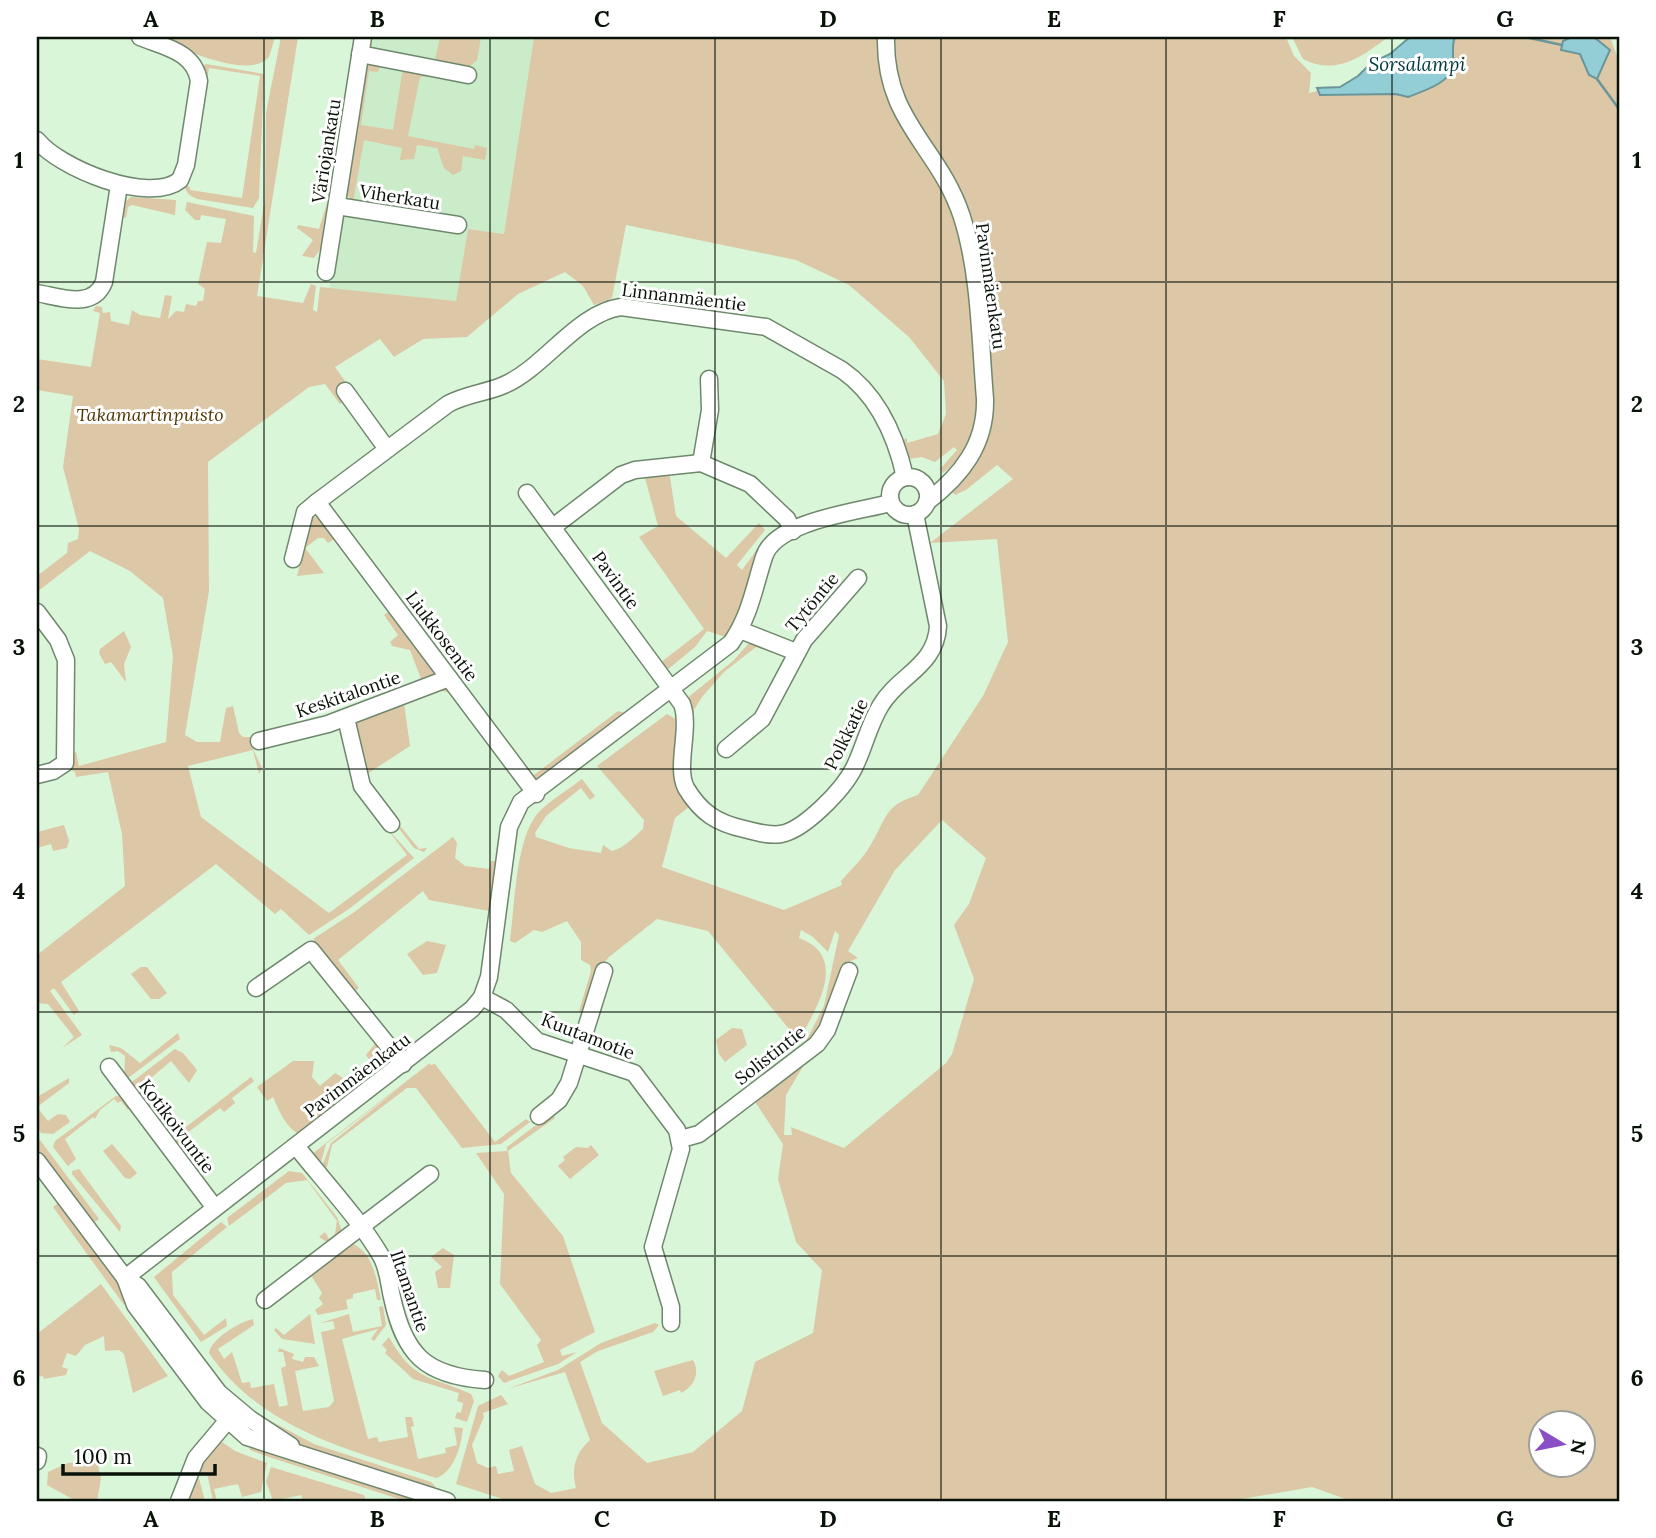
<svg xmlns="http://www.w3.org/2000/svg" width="1656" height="1538" font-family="Lora,serif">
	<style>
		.built { fill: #caecc8 }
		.green { fill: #dcc7a6; fill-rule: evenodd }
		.water { fill: #93ced7; stroke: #6a9699; stroke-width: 2 }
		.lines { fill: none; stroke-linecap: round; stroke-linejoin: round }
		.stream { stroke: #6a9699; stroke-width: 2.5 }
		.minor-casing { stroke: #6f886d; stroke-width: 19 }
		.minor { stroke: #fff; stroke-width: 16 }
		.grid { fill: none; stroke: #091209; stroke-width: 2; stroke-opacity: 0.55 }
		.labels { text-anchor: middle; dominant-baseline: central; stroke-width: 6; stroke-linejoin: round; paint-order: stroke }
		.street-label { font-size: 18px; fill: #091209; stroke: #fff }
		.park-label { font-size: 18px; font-style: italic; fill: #4f3600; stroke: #fff }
		.water-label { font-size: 19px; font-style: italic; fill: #003a40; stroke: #fff }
		.neatline { fill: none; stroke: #091209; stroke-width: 2.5 }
		.grid-label { font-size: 23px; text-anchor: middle; font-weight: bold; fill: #091209 }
	</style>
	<rect width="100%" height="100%" fill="#daf6d8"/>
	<polygon class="built" points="369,37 534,37 504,234 468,229 456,301 329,288"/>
	<g class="green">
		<path d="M154,37H275L269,57C249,81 178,47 154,37Z"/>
		<path d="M281,37H298L257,296L303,303L311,284L316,286L313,310L317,312L320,287L456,301L468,229L504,234L534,37H1286L1294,56L1311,73L1309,93L1317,91L1320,95C1348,97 1381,89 1408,97L1453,67L1452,49L1455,37H1610L1619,61V1499L1351,1501L1312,1487L1230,1501H509L456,1484L478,1406L501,1395L508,1404L483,1413L484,1417L472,1445L477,1463L488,1468L496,1466L498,1474L514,1471L509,1450L522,1446L535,1484L551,1493L576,1488C571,1469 575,1453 590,1440L565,1372L507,1389L558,1370L601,1343L655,1323L659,1325L653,1332L598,1351L580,1362L602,1423L647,1463L693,1452L742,1411L755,1362L813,1333L822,1270L796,1242L778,1179L783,1144L754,1100L805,1063L786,1095L784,1135H792L791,1127L844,1148L946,1063L952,1054L974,979L954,925L969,904L986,858L942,820L895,870L848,951L858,958L846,963L824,1027L804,1045L824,1006L839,935L835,931L828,952L813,937L801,930L799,938C850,957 816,1008 799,1041L708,931L657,919L609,957L599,969L584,1012L579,1011L591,971L590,965L581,960V942L567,921L542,932L534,930L515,943L510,941C515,906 515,840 538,813C550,800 568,790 582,779L595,796L590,800L581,788L546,816L535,833L536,837L569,848L601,853L603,845L612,851C624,848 634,837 643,829L644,820L597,766L667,714L681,722L678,789L690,806L675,818L662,867L784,910L842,885L841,881C851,870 863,858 870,846C887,818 884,805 918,795L983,696L1008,642L997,539L930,543L1013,479L997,465L966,490L955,495L950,490L963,455L943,473L941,468L957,450L954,447L935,462L922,457L908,459L903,440L907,438V443L938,434L946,414L944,381L909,337L849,285L796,260L626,225L612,298L594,305L583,286L565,272L518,294L467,337L423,339L394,357L380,339L335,367L353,392L340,404L325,384L309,387L208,462L209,591L185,735L197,742H220L226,708L233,706L239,733L243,737H252V747L262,768L259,774L253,750L188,766L201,817L329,913L407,855L386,827L414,858L349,909L309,935L281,909L275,914L216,864L61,982L79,1011L74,1015L54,988L50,991L82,1035L62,1048L74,1037L48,1004L37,1003V955L125,886L122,834L108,772L76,777L75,772L67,768L72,754L76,752L79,766L166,742L173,656L163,598L130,571L90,551L37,592V576L67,553L68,543L78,539L79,529L63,467L73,396L37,390V359L91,367L100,313L93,311L96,306L102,307L103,313L110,312L111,321L129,325L132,310L140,315L160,318L165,295L172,296L168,319L176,311L184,312L186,304L196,306L198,301H203L205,289L198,284L207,242L221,243L226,219L201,215L200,220H195L185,210L187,202L254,216L253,252L256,253L265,198L266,113ZM1540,1422H1582V1464H1540Z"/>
		<polygon points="440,37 481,37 477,60 469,67 434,64"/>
		<path d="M1292,37H1388C1362,57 1335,76 1303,59Z"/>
		<polygon points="374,62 381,63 378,72 369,71 361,125 393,130 403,68 440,76 420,77 408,136 474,149 475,145 487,148 485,160 463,156 461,171 453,175 444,168 437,148 417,145 414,159 400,160 402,148 364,140 353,202 345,192 365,66"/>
		<path d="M206,64L264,74L259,198L253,208L197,199C191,196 186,194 185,186L190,187V190L242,198L260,76L209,68L204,93L203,66Z"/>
		<polygon points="131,197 176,200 175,215 132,205 128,207 126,218 123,217 126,201"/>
		<polygon points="327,203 332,203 324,244 314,258 302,256 313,240 297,228 298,225 319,229"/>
		<polygon points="669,471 676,516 726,558 759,523 765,530 737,565 742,570 766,537 770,538 729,638 707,631 695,647 666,671 660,663 704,629 639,537 658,526 644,474"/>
		<polygon points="312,517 321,517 343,544 340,547 334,539 328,543 324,538 318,538 305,548 324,573 297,576"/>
		<polygon points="392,609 435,670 433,677 423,684 410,650 392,646 390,642 398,635 384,615"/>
		<polygon points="124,631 131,647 124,664 126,682 111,662 105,664 99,653 100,649"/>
		<polygon points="750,642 785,654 787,658 756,647 724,672 702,697 694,710 693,746 689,748 686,699 733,661"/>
		<polygon points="440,687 451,690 450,693 439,690 404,703 410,746 367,774 378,799 419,849 427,848 424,852 414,848 369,790 354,726 359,718"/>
		<polygon points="618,711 629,714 539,781 530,778"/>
		<polygon points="64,825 69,841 67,848 53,851 51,844 37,848 37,832"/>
		<polygon points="453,837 457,843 455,858 465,866 489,869 491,861 496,861 498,844 504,844 490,939 486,939 489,911 429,900 423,891 338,960 359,988 354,992 313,939 353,913"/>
		<polygon points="427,941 446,945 437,973 423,975 407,954"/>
		<polygon points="141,967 147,967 167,993 159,999 151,999 131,974"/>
		<polygon points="732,1028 742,1029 747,1045 725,1062 719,1054 716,1040"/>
		<polygon points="178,1033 180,1039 124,1081 125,1056 118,1051 111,1052 109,1045 121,1048 140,1063"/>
		<path d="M378,1040L387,1051L383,1066L367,1081L365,1087L302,1136C286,1128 280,1113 273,1097L267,1101L257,1087L293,1061H314L312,1077L320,1086L335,1073L350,1082L365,1075L370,1061L366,1055Z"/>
		<polygon points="175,1049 183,1053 197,1070 189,1083 171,1061 138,1089 143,1096 139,1100 128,1085"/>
		<polygon points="430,1063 430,1065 435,1064 495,1142 526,1119 530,1122 501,1144 462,1148 416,1088 407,1088 332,1145 327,1167 322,1166 331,1143 404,1084 326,1144 320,1166 312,1154"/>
		<polygon points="251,1077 254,1081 232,1098 235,1103 224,1112 220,1108 178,1140 183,1148 177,1151 169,1140"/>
		<polygon points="69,1078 69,1083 37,1107 48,1121 58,1114 66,1115 70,1122 53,1134 41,1133 37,1126 37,1097"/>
		<polygon points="123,1095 131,1105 128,1110 121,1101 118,1103 114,1099 100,1110 95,1119 93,1117 65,1139 76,1159 68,1166 53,1147 55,1141 116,1096"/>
		<polygon points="552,1113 555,1118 508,1151 511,1173 563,1236 595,1332 560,1350 562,1356 577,1352 558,1364 504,1383 498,1376 502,1370 509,1376 544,1362 537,1345 541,1340 500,1284 504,1194 476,1153 507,1151 507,1147"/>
		<polygon points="37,1136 99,1219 95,1222 84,1215 37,1150"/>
		<polygon points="112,1144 137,1173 130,1179 125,1178 103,1151"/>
		<polygon points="591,1145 599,1155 570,1179 558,1166 565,1160 563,1157 576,1147 588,1148"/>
		<polygon points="79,1169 121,1226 120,1232 72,1174 72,1171"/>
		<polygon points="289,1171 302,1173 337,1217 343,1234 330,1244 319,1237 325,1232 329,1239 335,1234 337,1221 307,1180 286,1183 229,1226 227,1218"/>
		<polygon points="59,1202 115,1276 129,1302 124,1305 53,1207"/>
		<polygon points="221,1222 227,1227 172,1272 173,1295 204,1335 226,1318 227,1326 201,1342 154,1277"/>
		<path d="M349,1242C373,1251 376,1277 381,1300H377L375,1289L353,1294V1298L346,1300L348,1309L318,1315L315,1310L323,1304L319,1298L322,1293L309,1272Z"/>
		<polygon points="443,1248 454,1255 450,1288 438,1288 435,1272 442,1267 431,1257"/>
		<polygon points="101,1284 168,1376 133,1393 124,1354 119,1350 105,1351 104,1336 85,1345 76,1356 67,1353 62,1367 68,1369 66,1375 44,1379 43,1376 37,1377 37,1334"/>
		<path d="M383,1306L386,1325L374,1341L371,1339L378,1329L342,1339L368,1439L377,1437L379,1442L408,1437L405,1417H412L414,1426L411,1427L418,1459L446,1453L445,1448L457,1445L454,1427L463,1428C461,1447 454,1472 436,1478C351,1450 263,1431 209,1353C211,1339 239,1322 253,1319L254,1325L218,1349L224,1359L232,1352L242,1383L250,1382L251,1388L274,1384L279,1407L288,1405L281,1368L286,1366L283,1352H278L279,1348L294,1354L292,1359L303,1362L305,1357H314L319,1366L295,1371L303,1411L329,1407L334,1401L321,1332L335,1329L333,1321L320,1323L349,1314L353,1332L382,1326L379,1307Z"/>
		<polygon points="310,1314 315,1344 282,1339 274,1330 276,1328 284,1335"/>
		<path d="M389,1337C414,1382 430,1375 471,1394L474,1401L467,1422L455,1418L457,1412L461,1413L463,1403L457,1401L459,1393L413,1379L385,1353L387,1350L382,1345Z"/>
		<path d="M693,1360C700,1373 695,1386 681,1393L680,1390L663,1396L654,1371Z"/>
		<path d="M267,1419L314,1444L431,1482L435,1486L434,1491C405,1481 270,1444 267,1419Z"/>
		<polygon points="219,1440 235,1451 267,1463 261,1492 242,1497 238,1484 214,1489 217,1501 213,1501 207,1473 198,1475 205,1501 185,1501 194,1471"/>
		<polygon points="248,1444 430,1501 405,1501 266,1456 250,1450"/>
		<polygon points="97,1460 101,1479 97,1501 76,1501 47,1485 48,1472 68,1463"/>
		<polygon points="271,1467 364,1495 366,1501 303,1501 301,1495 273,1501 266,1482"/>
	</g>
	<g class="water">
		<path d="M1410,37H1455C1451,46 1454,54 1453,65C1451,83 1423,91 1408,97L1396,94L1320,95L1317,88L1340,87L1358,76L1371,63L1390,54Z"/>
		<polygon points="1572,37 1595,38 1610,50 1597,79 1589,75 1580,54 1561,50 1563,41"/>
	</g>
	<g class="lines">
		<g class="stream">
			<polyline points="1525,37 1562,45"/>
			<polyline points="1597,79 1619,109"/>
		</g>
		<g class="minor-casing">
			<g id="minor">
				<path d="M886,37C884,122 939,146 962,217C980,274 980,340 985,399C986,444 962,475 927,502"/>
				<polyline points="360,54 468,75"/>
				<path d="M37,140C59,168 149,205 180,180L186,165L199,81C194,51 164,47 140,37"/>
				<polyline points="337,206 458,225"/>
				<polyline points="326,272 363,37"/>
				<path d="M37,293C60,297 93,310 104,282L119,185"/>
				<polyline points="345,391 387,449"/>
				<polyline points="701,463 710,410 709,379"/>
				<circle cx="909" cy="496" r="19"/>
				<path d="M527,493L682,704C691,728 675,767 686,788C701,813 717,823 744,829C756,832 768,836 781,834C804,830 843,790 854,768C864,748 869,724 881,705C899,675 936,666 938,626L915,514"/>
				<polyline points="317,502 536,794"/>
				<polyline points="553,527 621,475 635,470 701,463 750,484 787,519 793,531"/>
				<path d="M293,559L305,512L317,502L448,404C466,394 486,393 504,385C544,368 577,313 621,307L766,327L842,370C878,395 896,437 905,477"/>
				<polyline points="37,612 58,640 66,660 65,763 53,771 37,775"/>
				<polyline points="740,630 796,652"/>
				<polyline points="346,718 362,786 391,824"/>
				<polyline points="259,741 328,724 449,678"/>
				<polyline points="726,749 762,719 804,640 858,578"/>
				<polyline points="256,988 311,950 403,1064"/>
				<polyline points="482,997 506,1010 537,1041 634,1073 677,1130 681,1149 653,1247 671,1307 671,1323"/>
				<polyline points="109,1067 215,1208"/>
				<polyline points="539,1116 559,1100 569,1083 604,971"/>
				<polyline points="681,1139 699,1134 817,1044 827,1030 849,971"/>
				<path d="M296,1146C322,1179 361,1221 381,1256C388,1268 389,1284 392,1297C404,1354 425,1376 485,1380"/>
				<polyline points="37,1161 125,1278 138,1286 219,1393 250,1419 291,1446"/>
				<path d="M125,1278L472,1009L482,997L489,977L509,827L521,802L731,643C750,616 754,588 764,557C775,521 857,512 890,503"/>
				<polyline points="125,1278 135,1305 208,1402 247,1437 447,1501"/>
				<polyline points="265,1300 430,1174"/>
				<polyline points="37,1461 38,1456"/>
				<polyline points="179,1501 196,1458 233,1414"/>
			</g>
		</g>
		<use href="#minor" class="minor"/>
	</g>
	<path class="grid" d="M264,37V1501M490,37V1501M715,37V1501M941,37V1501M1166,37V1501M1392,37V1501M37,282H1619M37,526H1619M37,769H1619M37,1012H1619M37,1256H1619"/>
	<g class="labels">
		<g class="street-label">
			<text transform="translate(326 151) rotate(-81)">Väriojankatu</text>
			<text transform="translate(400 197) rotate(9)">Viherkatu</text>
			<text transform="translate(991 286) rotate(82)">Pavinmäenkatu</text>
			<text transform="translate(684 297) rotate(7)">Linnanmäentie</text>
			<text transform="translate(616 580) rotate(54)">Pavintie</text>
			<text transform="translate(812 602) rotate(-50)">Tytöntie</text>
			<text transform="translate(442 636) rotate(53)">Liukkosentie</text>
			<text transform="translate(348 694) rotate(-19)">Keskitalontie</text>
			<text transform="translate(846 734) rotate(-64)">Polkkatie</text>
			<text transform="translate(588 1036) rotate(21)">Kuutamotie</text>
			<text transform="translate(770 1055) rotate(-38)">Solistintie</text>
			<text transform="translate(357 1075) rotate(-37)">Pavinmäenkatu</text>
			<text transform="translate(177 1126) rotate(53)">Kotikoivuntie</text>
			<text transform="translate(410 1291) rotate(71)">Iltamantie</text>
		</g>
		<g class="park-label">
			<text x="150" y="414">Takamartinpuisto</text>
		</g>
		<g class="water-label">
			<text x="1417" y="64">Sorsalampi</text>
		</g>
	</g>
	<rect width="1656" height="1538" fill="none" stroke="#ffffff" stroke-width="77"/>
	<g transform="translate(1562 1444) rotate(100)"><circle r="33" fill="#ffffff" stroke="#9da09d" stroke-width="2"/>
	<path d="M0-5L12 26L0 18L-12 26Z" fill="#884fc6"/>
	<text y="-10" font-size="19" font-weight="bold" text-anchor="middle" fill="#091209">N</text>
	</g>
	<path d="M63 1464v10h152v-10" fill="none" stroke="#091209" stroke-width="3.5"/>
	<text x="74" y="1464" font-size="21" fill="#091209" stroke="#ffffff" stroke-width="5" paint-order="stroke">100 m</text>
	<rect x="38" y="38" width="1580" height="1462" class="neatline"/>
	<g class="grid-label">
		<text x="151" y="27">A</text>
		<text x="377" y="27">B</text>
		<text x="602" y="27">C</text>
		<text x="828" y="27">D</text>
		<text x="1054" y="27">E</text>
		<text x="1279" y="27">F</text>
		<text x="1505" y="27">G</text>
		<text x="19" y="168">1</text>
		<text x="1637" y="168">1</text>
		<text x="19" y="412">2</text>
		<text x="1637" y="412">2</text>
		<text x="19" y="655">3</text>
		<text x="1637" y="655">3</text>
		<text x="19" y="899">4</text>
		<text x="1637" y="899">4</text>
		<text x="19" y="1142">5</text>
		<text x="1637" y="1142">5</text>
		<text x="19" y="1386">6</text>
		<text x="1637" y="1386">6</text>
		<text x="151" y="1527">A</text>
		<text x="377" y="1527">B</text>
		<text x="602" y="1527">C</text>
		<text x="828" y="1527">D</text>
		<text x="1054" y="1527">E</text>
		<text x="1279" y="1527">F</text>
		<text x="1505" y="1527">G</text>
	</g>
</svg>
